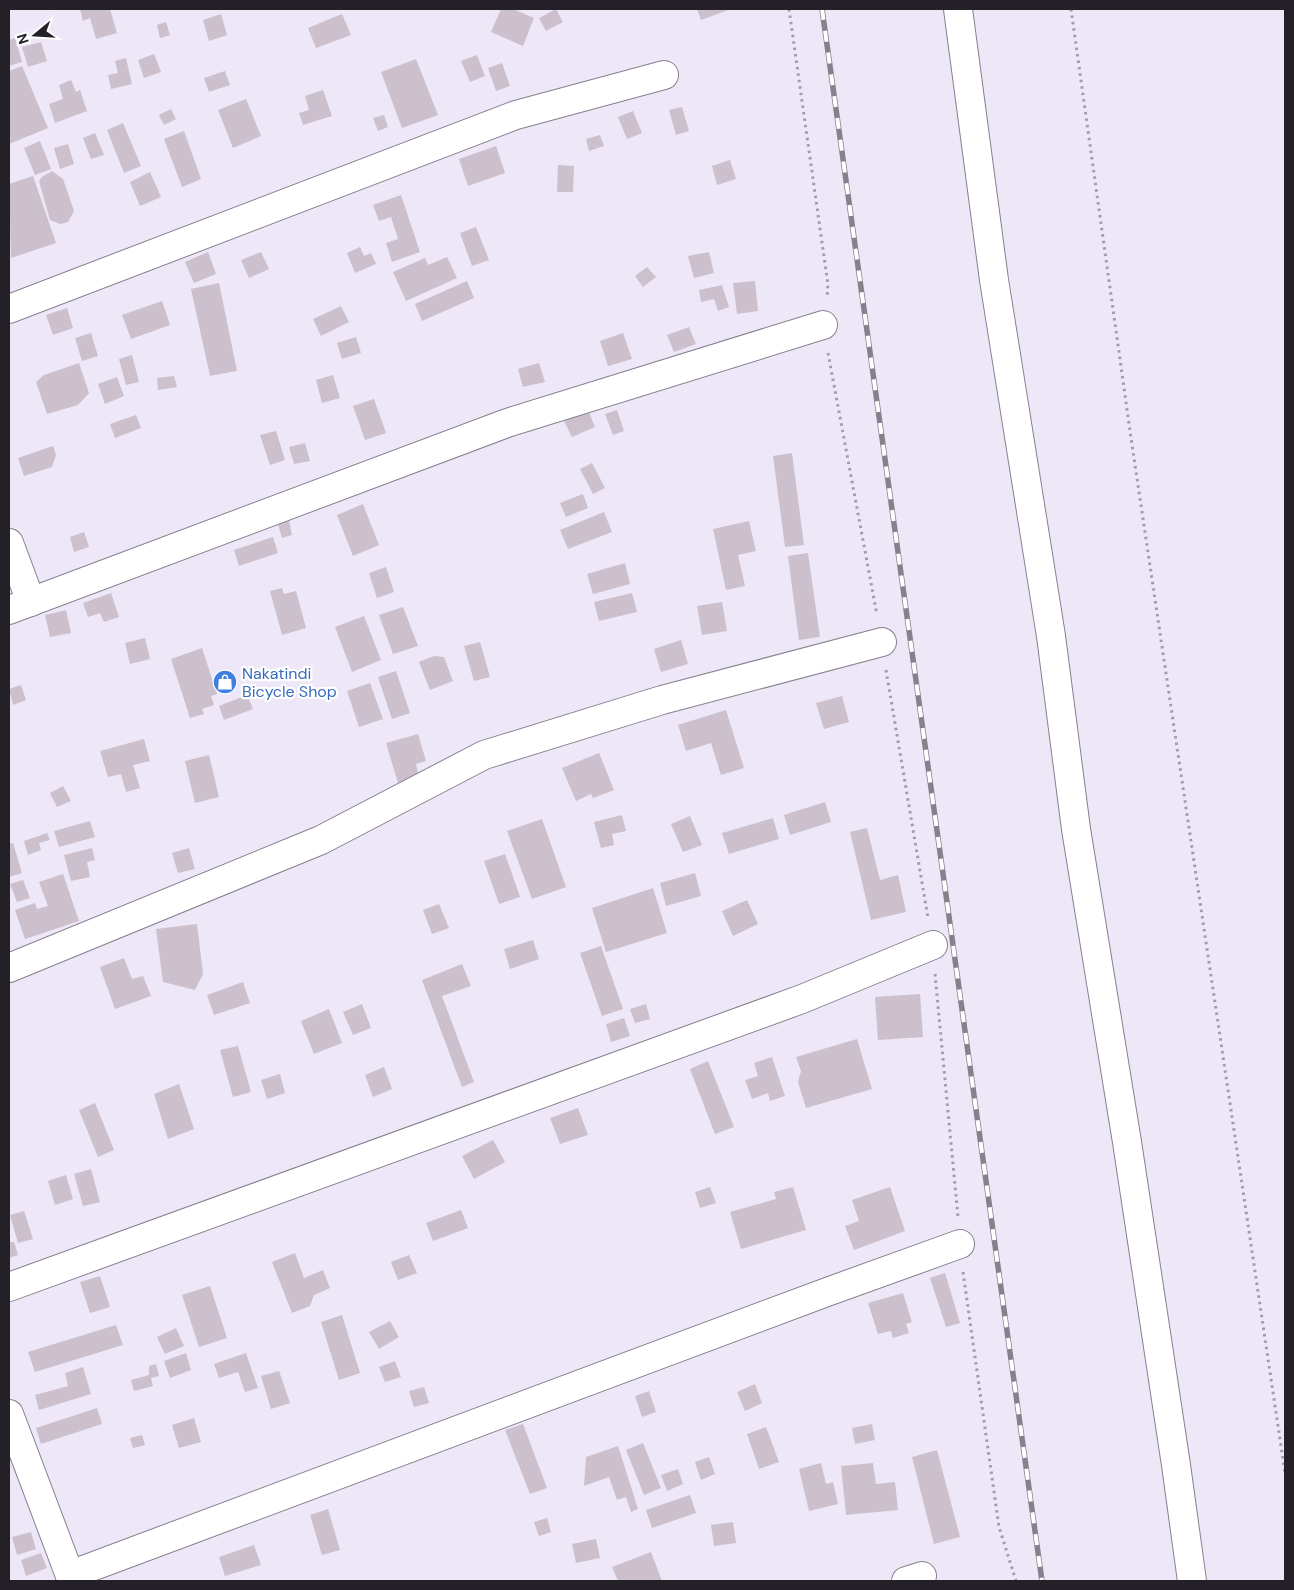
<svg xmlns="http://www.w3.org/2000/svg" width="1294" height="1590" font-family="'DM Sans',sans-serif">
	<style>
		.building { fill: #ccc0cd }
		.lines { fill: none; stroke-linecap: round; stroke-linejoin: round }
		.minor-casing { stroke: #85808f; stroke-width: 30 }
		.path { stroke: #a19ca8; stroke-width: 3; stroke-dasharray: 2.5 4; stroke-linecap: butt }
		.minor { stroke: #fff; stroke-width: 28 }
		.rail-casing { stroke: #85818c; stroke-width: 5.5 }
		.rail { stroke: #fff; stroke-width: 4; stroke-dasharray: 11; stroke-linecap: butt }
		.labels { text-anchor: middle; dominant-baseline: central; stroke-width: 4.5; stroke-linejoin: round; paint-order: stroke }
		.shop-label { font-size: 16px; fill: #366cbe; stroke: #fff; text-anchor: start }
	</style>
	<rect width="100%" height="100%" fill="#ede7f7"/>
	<g class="building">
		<polygon points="80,9 110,9 117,33 96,39 90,18 83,21"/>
		<polygon points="501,9 513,9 534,18 523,46 491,32"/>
		<polygon points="556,9 563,22 546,31 539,18"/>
		<polygon points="697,9 731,9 701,20"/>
		<polygon points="221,14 227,35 209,41 203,20"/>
		<polygon points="342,14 351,35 316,48 308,28"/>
		<polygon points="166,22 170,35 160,38 157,25"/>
		<polygon points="15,38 22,62 9,66 9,40"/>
		<polygon points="41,42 47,61 28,67 22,47"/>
		<polygon points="154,54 161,72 144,78 138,60"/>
		<polygon points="477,55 485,76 470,82 461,61"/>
		<polygon points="126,58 132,84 111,89 108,75 118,73 115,61"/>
		<polygon points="416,59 438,115 402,128 381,72"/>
		<polygon points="502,63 510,86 496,91 488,68"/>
		<polygon points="22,66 48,128 9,144 9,71"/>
		<polygon points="225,71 230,85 209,92 204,78"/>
		<polygon points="71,80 76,92 80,90 87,111 55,123 49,104 63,99 59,85"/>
		<polygon points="323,90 332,116 303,125 299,113 309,110 305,96"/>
		<polygon points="246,99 261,136 233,148 218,110"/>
		<polygon points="682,107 689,131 676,135 669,110"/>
		<polygon points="171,109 176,119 164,125 159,115"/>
		<polygon points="633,111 642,133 627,139 618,117"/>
		<polygon points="384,115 388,127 378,131 373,118"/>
		<polygon points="123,123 141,166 124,173 107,130"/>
		<polygon points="184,131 201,179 182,187 164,139"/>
		<polygon points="95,133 104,155 91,159 83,138"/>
		<polygon points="600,135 604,146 589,151 586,139"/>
		<polygon points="40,141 51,169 35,175 24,148"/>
		<polygon points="68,144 74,164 60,169 54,148"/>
		<polygon points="496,146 505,173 468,186 459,159"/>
		<polygon points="730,160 736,179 717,185 712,166"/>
		<polygon points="558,165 574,166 573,192 557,192"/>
		<polygon points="52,171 63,179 74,211 68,222 60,224 50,220 39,181 42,177"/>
		<polygon points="150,172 161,197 140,206 130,182"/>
		<polygon points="33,176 56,243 11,258 9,184"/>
		<polygon points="401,195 420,252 392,262 386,243 398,239 391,217 379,221 373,205"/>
		<polygon points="476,227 489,260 472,266 460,233"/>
		<polygon points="360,247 364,256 371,253 376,264 355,273 347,253"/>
		<polygon points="208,252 216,274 194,283 185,262"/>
		<polygon points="261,252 269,269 249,278 241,260"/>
		<polygon points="709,252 714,273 694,278 688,256"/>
		<polygon points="447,257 457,278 406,301 393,272 425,258 428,265"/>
		<polygon points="647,267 656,277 643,287 635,276"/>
		<polygon points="467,281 474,298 422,321 415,304"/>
		<polygon points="755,281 758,311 737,314 733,283"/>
		<polygon points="219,283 237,371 210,376 191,289"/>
		<polygon points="722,285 729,307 718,311 714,299 701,302 699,290"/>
		<polygon points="162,301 170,325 131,339 122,315"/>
		<polygon points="341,306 349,322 321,336 313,319"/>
		<polygon points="67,308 73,328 53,335 46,315"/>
		<polygon points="689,327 696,344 674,352 667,335"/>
		<polygon points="91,333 98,356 82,361 75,338"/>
		<polygon points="623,333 632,359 608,366 600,341"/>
		<polygon points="356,337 361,353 342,359 337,343"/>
		<polygon points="132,355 139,382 126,385 119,359"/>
		<polygon points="79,363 89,393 78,405 47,414 36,382 44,375"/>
		<polygon points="539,363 545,382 523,387 518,369"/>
		<polygon points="333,375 340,398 322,403 316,380"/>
		<polygon points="174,376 177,387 158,390 157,378"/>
		<polygon points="117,377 124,396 105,404 98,384"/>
		<polygon points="374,399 386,433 365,440 353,406"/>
		<polygon points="588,410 595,427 572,437 564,421"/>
		<polygon points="617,410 624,431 613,435 605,414"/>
		<polygon points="136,415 141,428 115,438 110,424"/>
		<polygon points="276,431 285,460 270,465 260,435"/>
		<polygon points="305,443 310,461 294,464 289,447"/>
		<polygon points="53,446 56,455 52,467 24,476 18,458"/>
		<polygon points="792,453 804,545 785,547 773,456"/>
		<polygon points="592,463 605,488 593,494 580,469"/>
		<polygon points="583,494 588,508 566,517 560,503"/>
		<polygon points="363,504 379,545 353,556 337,515"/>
		<polygon points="604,512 612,532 568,549 560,530"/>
		<polygon points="289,521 292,535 282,538 278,524"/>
		<polygon points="749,521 756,551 738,555 745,586 726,590 713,529"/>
		<polygon points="84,532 89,547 74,552 70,537"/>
		<polygon points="273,537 278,553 239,566 234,550"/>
		<polygon points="808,553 820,637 799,640 788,556"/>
		<polygon points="625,563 630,584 593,594 587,574"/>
		<polygon points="386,567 394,592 377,598 369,573"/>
		<polygon points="282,588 284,594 296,591 306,628 282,635 270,591"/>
		<polygon points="111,593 119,617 104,622 100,613 88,617 83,603"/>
		<polygon points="632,593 637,612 599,621 594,602"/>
		<polygon points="722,602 727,631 702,635 697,606"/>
		<polygon points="403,607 418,646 393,654 379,615"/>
		<polygon points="66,610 71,633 50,637 45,615"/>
		<polygon points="364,616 381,660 352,672 335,627"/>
		<polygon points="145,638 150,659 130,664 125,643"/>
		<polygon points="681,640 688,664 661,672 654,649"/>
		<polygon points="480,642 490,677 474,681 464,646"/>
		<polygon points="202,648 217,694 211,696 214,705 202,709 204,714 190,718 171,659"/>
		<polygon points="434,656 444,657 453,681 430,690 419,662"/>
		<polygon points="396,671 410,713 392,719 378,677"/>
		<polygon points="370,683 383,719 359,727 347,691"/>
		<polygon points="21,685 26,700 13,705 9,689"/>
		<polygon points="247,695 253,709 224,720 219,706"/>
		<polygon points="842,696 849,722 824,729 816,703"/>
		<polygon points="726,710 744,768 721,775 711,743 686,751 678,725"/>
		<polygon points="418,734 426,761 416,764 419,777 398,783 386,743"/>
		<polygon points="144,739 150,761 133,765 140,788 126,792 121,774 108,777 100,751"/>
		<polygon points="599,753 614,790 593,798 591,794 576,801 562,768"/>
		<polygon points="209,755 219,797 195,803 185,761"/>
		<polygon points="63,786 71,801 57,807 50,793"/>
		<polygon points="825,802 831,822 790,835 784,815"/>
		<polygon points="622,815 626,831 612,834 614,845 601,848 594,822"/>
		<polygon points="690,816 702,845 683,852 671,824"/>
		<polygon points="773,818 779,839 729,854 722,833"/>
		<polygon points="542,819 566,887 532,899 507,831"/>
		<polygon points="90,821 95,837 59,847 54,831"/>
		<polygon points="867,828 880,880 898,875 906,912 871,920 850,832"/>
		<polygon points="47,833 50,840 39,843 41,850 28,855 24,841"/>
		<polygon points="13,843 22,873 9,877 9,844"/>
		<polygon points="92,848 95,860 87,862 90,877 71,881 64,855"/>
		<polygon points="189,848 195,869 178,873 172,853"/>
		<polygon points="505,854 520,897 499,904 484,861"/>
		<polygon points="695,873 701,896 666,906 660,883"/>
		<polygon points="63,874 79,921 25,939 15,910 35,903 37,909 48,906 39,882"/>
		<polygon points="23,880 30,898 17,902 10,884"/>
		<polygon points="653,888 667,933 606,952 592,908"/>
		<polygon points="747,900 758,924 733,936 722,911"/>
		<polygon points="439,904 449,928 432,934 423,910"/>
		<polygon points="197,924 203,974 195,990 163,982 156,929"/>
		<polygon points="533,940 539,959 510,969 504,949"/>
		<polygon points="601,946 623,1009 602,1016 580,953"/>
		<polygon points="124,958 132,979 143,976 151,996 115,1009 100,967"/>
		<polygon points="462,964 471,986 442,996 474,1082 462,1087 422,980"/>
		<polygon points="243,982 250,1003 214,1015 207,995"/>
		<polygon points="920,994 923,1037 878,1040 875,997"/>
		<polygon points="362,1004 371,1028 353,1035 343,1012"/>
		<polygon points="646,1004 650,1019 635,1023 630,1009"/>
		<polygon points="329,1009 342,1043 314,1054 301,1021"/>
		<polygon points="624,1018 630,1036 611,1042 606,1024"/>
		<polygon points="857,1039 872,1089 806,1108 798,1082 801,1071 796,1057"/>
		<polygon points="238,1046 251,1092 233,1097 220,1050"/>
		<polygon points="772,1057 785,1096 770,1101 768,1093 752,1099 745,1080 758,1076 754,1063"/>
		<polygon points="708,1061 734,1127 715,1134 690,1069"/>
		<polygon points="384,1067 392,1089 373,1097 365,1075"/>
		<polygon points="280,1074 285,1093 267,1099 261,1080"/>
		<polygon points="179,1084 194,1129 168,1139 154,1094"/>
		<polygon points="95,1103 114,1150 98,1157 79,1110"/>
		<polygon points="578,1108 588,1135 560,1144 550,1118"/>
		<polygon points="493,1140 505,1162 474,1179 462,1156"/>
		<polygon points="91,1169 100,1202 83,1206 74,1174"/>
		<polygon points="66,1175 73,1199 55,1205 48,1181"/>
		<polygon points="710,1187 716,1203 700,1208 695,1192"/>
		<polygon points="793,1187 806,1230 741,1249 730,1212 776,1199 774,1192"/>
		<polygon points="890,1187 905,1231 854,1250 845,1226 859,1221 852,1200"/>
		<polygon points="461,1210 468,1228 433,1241 426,1223"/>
		<polygon points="24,1211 33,1239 18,1243 10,1215"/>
		<polygon points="9,1242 14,1242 18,1255 9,1258"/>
		<polygon points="295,1253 304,1278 323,1270 330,1288 314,1295 310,1306 292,1313 272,1262"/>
		<polygon points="409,1255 417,1273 398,1280 391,1262"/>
		<polygon points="945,1273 960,1323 946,1327 930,1278"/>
		<polygon points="100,1276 110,1307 90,1313 80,1282"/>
		<polygon points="210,1286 227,1338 199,1347 182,1295"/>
		<polygon points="903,1293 912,1322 906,1324 909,1333 893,1338 891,1331 878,1334 868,1303"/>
		<polygon points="342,1315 360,1373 339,1380 321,1322"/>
		<polygon points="390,1321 399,1337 379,1349 369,1332"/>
		<polygon points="116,1325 123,1345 35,1372 28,1352"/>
		<polygon points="176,1328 184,1346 165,1354 157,1337"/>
		<polygon points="186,1353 191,1370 170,1378 164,1361"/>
		<polygon points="246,1353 258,1388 245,1392 238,1372 219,1378 214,1364"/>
		<polygon points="395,1361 401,1377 385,1382 379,1367"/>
		<polygon points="156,1364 159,1376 151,1378 153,1386 134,1391 131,1380 149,1375 149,1366"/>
		<polygon points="83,1367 91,1394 39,1410 35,1395 68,1386 65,1373"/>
		<polygon points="279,1371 290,1403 271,1409 261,1376"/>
		<polygon points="755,1384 762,1403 745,1411 737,1392"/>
		<polygon points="424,1387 429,1403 414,1407 409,1391"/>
		<polygon points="649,1391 656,1412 642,1417 635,1396"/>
		<polygon points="97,1408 102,1424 41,1444 36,1428"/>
		<polygon points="194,1418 201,1442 179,1448 172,1425"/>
		<polygon points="523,1424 547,1488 530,1494 505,1430"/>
		<polygon points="872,1424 875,1440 855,1444 852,1428"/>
		<polygon points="766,1427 779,1462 759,1469 747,1434"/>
		<polygon points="142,1435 145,1445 133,1448 130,1438"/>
		<polygon points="643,1443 661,1488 644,1495 626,1450"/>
		<polygon points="618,1446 638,1509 631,1512 626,1497 617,1500 609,1477 584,1486 586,1457"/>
		<polygon points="937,1450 960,1537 934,1544 912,1457"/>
		<polygon points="709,1457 715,1474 701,1480 695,1462"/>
		<polygon points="821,1463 826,1484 833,1482 838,1504 809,1511 799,1469"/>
		<polygon points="873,1463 876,1484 895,1482 898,1510 846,1515 841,1466"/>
		<polygon points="678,1469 683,1484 667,1491 661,1475"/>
		<polygon points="690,1495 696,1513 652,1528 646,1510"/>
		<polygon points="328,1509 340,1550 322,1555 310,1515"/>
		<polygon points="547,1518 551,1532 539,1536 534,1522"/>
		<polygon points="733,1522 736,1543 714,1546 711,1525"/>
		<polygon points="31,1532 36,1549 17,1555 12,1537"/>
		<polygon points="596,1539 600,1558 576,1563 572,1544"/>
		<polygon points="254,1545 261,1565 225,1576 219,1557"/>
		<polygon points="651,1552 662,1581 618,1581 612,1567"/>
		<polygon points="41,1553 47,1568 26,1576 21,1560"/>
	</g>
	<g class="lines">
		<g class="minor-casing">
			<g id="minor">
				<polyline points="958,9 994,280 1051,636 1076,829 1127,1142 1176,1465 1192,1581"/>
				<polyline points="9,309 516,115 664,75"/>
				<polyline points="9,543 31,602"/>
				<polyline points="9,610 507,423 823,325"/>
				<polyline points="9,968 321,840 484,755 662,700 882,642"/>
				<polyline points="9,1287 802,999 933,945"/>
				<polyline points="9,1414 72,1581"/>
				<polyline points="70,1575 827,1292 960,1244"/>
				<polyline points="906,1581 922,1576"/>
			</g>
		</g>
		<g class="path">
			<polyline points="789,9 828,285 827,298"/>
			<polyline points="1071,9 1131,438 1285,1473"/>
			<polyline points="828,353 877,615"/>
			<polyline points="886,670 928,918"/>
			<polyline points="935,974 958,1217"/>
			<polyline points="963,1272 999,1527 1016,1581"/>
		</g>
		<use href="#minor" class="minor"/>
		<g class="rail-casing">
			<polyline id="rail" points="822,9 1042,1581"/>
		</g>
		<use href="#rail" class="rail"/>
	</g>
	<defs>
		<g id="shop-disc" transform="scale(1.25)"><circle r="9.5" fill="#3f7fe0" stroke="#fff"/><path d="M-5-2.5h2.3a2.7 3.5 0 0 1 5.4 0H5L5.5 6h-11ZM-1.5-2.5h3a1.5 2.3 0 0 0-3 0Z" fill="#fff"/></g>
	</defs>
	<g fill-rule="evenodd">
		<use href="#shop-disc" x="225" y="682"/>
	</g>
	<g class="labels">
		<g class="shop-label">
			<text x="242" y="673">Nakatindi<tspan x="242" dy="18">Bicycle Shop</tspan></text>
		</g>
	</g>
	<rect width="1294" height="1590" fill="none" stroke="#232127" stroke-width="20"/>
	<g transform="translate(35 35) rotate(252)" stroke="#ffffff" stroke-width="4" paint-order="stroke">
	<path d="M0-4L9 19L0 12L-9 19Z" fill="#232127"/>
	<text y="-8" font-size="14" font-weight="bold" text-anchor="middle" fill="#232127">N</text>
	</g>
</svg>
